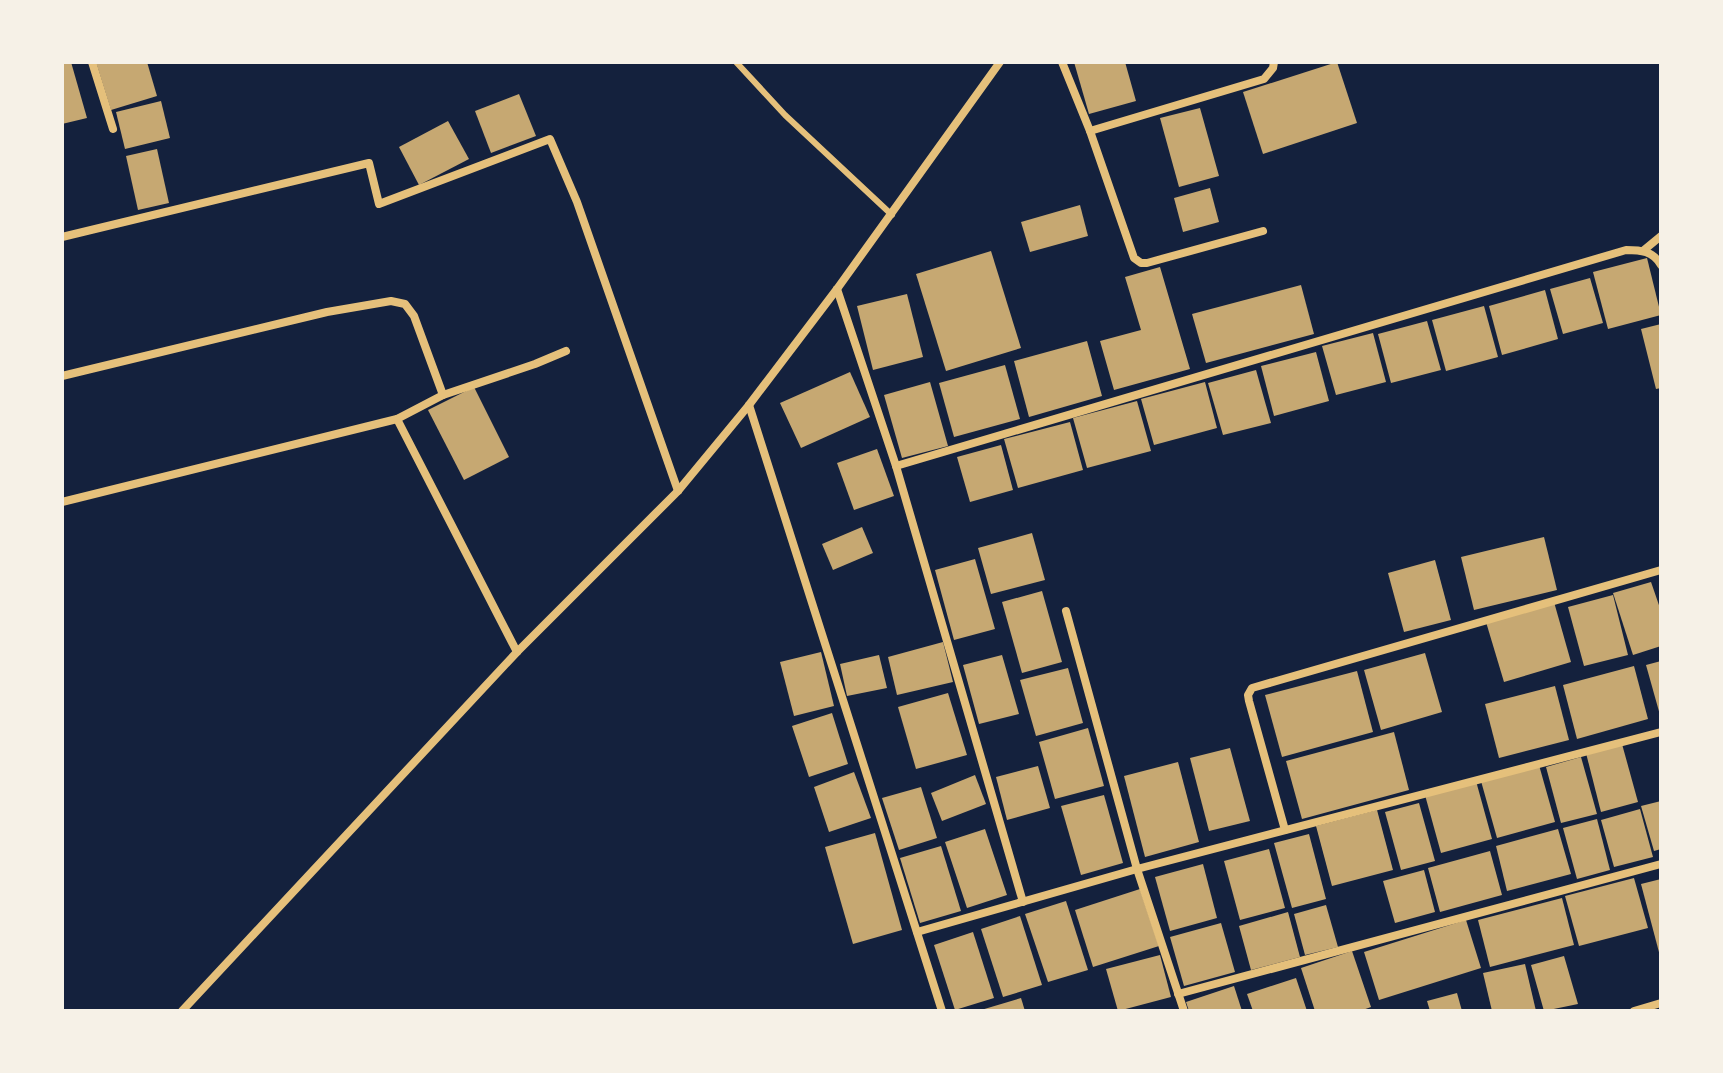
<svg xmlns="http://www.w3.org/2000/svg" width="1723" height="1073" font-family="Lato,sans-serif">
	<style>
		.building { fill: #c6a872 }
		.lines { fill: none; stroke-linecap: round; stroke-linejoin: round }
		.service { stroke: #e5c07b; stroke-width: 6 }
		.minor { stroke: #e5c07b; stroke-width: 8 }
	</style>
	<rect width="100%" height="100%" fill="#14213d"/>
	<g class="building">
		<polygon points="62,62 71,62 87,118 62,124"/>
		<polygon points="96,62 147,62 157,96 111,110"/>
		<polygon points="1074,62 1125,62 1136,101 1089,114"/>
		<polygon points="1337,62 1357,123 1263,154 1243,92"/>
		<polygon points="519,94 536,136 491,153 475,111"/>
		<polygon points="161,101 170,138 125,149 116,112"/>
		<polygon points="1200,108 1219,176 1179,187 1160,118"/>
		<polygon points="448,121 469,159 419,185 399,147"/>
		<polygon points="157,149 169,203 138,210 126,156"/>
		<polygon points="1210,188 1219,222 1183,232 1174,198"/>
		<polygon points="1080,205 1088,236 1030,252 1021,222"/>
		<polygon points="991,251 1021,348 946,371 916,274"/>
		<polygon points="1647,258 1661,315 1608,329 1593,272"/>
		<polygon points="1160,267 1190,369 1114,390 1100,341 1141,330 1125,277"/>
		<polygon points="1590,278 1603,323 1563,334 1550,289"/>
		<polygon points="1301,285 1314,334 1206,363 1192,314"/>
		<polygon points="1545,290 1558,339 1502,355 1489,306"/>
		<polygon points="907,294 923,357 873,370 857,306"/>
		<polygon points="1484,306 1498,357 1446,371 1432,320"/>
		<polygon points="1427,321 1441,370 1391,383 1378,334"/>
		<polygon points="1661,324 1661,388 1656,389 1641,329"/>
		<polygon points="1373,333 1386,382 1336,395 1322,346"/>
		<polygon points="1087,341 1102,396 1029,417 1014,361"/>
		<polygon points="1316,352 1329,401 1274,416 1261,366"/>
		<polygon points="1005,365 1020,419 954,437 939,383"/>
		<polygon points="1256,370 1271,423 1223,435 1208,383"/>
		<polygon points="850,372 870,417 801,448 780,403"/>
		<polygon points="930,382 948,446 902,458 884,395"/>
		<polygon points="1205,382 1217,428 1154,445 1141,399"/>
		<polygon points="474,387 509,457 464,480 428,410"/>
		<polygon points="1137,401 1151,451 1087,468 1073,418"/>
		<polygon points="1070,422 1083,470 1018,488 1004,439"/>
		<polygon points="1001,445 1013,490 970,502 957,457"/>
		<polygon points="877,449 894,496 854,510 837,463"/>
		<polygon points="862,527 873,553 833,570 822,544"/>
		<polygon points="1032,533 1045,580 991,594 978,548"/>
		<polygon points="1544,537 1557,590 1474,610 1461,557"/>
		<polygon points="975,559 995,629 954,640 935,570"/>
		<polygon points="1435,560 1451,620 1404,632 1388,573"/>
		<polygon points="1651,582 1661,611 1661,646 1633,655 1613,593"/>
		<polygon points="1042,591 1062,662 1022,673 1002,602"/>
		<polygon points="1613,595 1628,655 1584,666 1568,607"/>
		<polygon points="1554,602 1571,662 1504,682 1486,622"/>
		<polygon points="943,642 953,682 897,695 888,657"/>
		<polygon points="821,652 834,706 794,716 780,662"/>
		<polygon points="1425,653 1442,712 1381,730 1364,670"/>
		<polygon points="879,655 887,688 847,696 840,664"/>
		<polygon points="1002,655 1019,714 979,724 963,665"/>
		<polygon points="1661,661 1661,715 1660,715 1646,665"/>
		<polygon points="1634,666 1648,719 1577,739 1563,685"/>
		<polygon points="1068,668 1083,723 1036,736 1020,680"/>
		<polygon points="1357,671 1373,732 1282,757 1265,695"/>
		<polygon points="1555,686 1569,740 1499,758 1485,704"/>
		<polygon points="948,693 967,755 916,769 898,707"/>
		<polygon points="832,713 848,764 809,777 792,726"/>
		<polygon points="1088,728 1104,786 1055,799 1039,742"/>
		<polygon points="1394,732 1409,790 1302,819 1286,761"/>
		<polygon points="1622,744 1638,802 1601,812 1586,753"/>
		<polygon points="1230,748 1250,821 1209,831 1190,758"/>
		<polygon points="1581,757 1597,814 1561,823 1546,767"/>
		<polygon points="1178,762 1199,842 1145,857 1124,776"/>
		<polygon points="1539,765 1555,822 1497,838 1481,781"/>
		<polygon points="1038,766 1050,808 1007,820 996,777"/>
		<polygon points="854,772 871,818 829,832 814,787"/>
		<polygon points="975,775 986,804 942,821 931,793"/>
		<polygon points="1476,781 1492,839 1441,853 1425,795"/>
		<polygon points="921,787 937,838 899,850 882,798"/>
		<polygon points="1104,795 1123,863 1081,875 1061,806"/>
		<polygon points="1661,801 1661,849 1654,851 1641,806"/>
		<polygon points="1419,803 1435,861 1401,870 1385,812"/>
		<polygon points="1640,809 1653,857 1614,867 1601,820"/>
		<polygon points="1377,810 1393,870 1332,886 1316,826"/>
		<polygon points="1597,819 1610,870 1577,879 1563,828"/>
		<polygon points="985,829 1007,895 967,908 945,842"/>
		<polygon points="1558,829 1571,874 1507,891 1496,846"/>
		<polygon points="875,833 902,930 853,944 825,847"/>
		<polygon points="1309,834 1326,899 1292,908 1274,843"/>
		<polygon points="941,846 961,911 920,923 900,858"/>
		<polygon points="1269,849 1285,908 1240,920 1224,861"/>
		<polygon points="1490,851 1502,895 1440,912 1428,868"/>
		<polygon points="1203,864 1217,918 1170,931 1155,877"/>
		<polygon points="1424,870 1435,912 1395,923 1383,881"/>
		<polygon points="1634,878 1648,928 1579,946 1565,896"/>
		<polygon points="1661,879 1661,956 1660,956 1641,884"/>
		<polygon points="1140,889 1159,946 1093,967 1075,910"/>
		<polygon points="1562,898 1574,945 1490,967 1478,920"/>
		<polygon points="1066,901 1088,970 1048,982 1025,914"/>
		<polygon points="1326,905 1338,947 1305,955 1294,914"/>
		<polygon points="1288,912 1300,957 1251,970 1239,926"/>
		<polygon points="1020,916 1042,985 1003,997 981,929"/>
		<polygon points="1466,920 1481,968 1379,1000 1364,952"/>
		<polygon points="1221,923 1235,972 1184,986 1170,937"/>
		<polygon points="973,932 994,998 955,1010 934,945"/>
		<polygon points="1352,951 1371,1007 1360,1011 1315,1011 1301,968"/>
		<polygon points="1160,955 1171,997 1118,1011 1106,969"/>
		<polygon points="1564,956 1578,1004 1544,1011 1531,965"/>
		<polygon points="1525,964 1536,1011 1492,1011 1483,973"/>
		<polygon points="1296,978 1307,1011 1253,1011 1247,994"/>
		<polygon points="1234,986 1242,1011 1189,1011 1186,1002"/>
		<polygon points="1457,993 1462,1011 1430,1011 1427,1001"/>
		<polygon points="1021,998 1025,1011 981,1011 981,1010"/>
	</g>
	<g class="lines">
		<polyline class="service" points="736,62 785,115 892,215"/>
		<g class="minor">
			<polyline points="92,62 113,129"/>
			<polyline points="1062,62 1090,131 1134,258 1141,263 1147,263 1263,231"/>
			<polyline points="1090,131 1264,79 1273,68 1274,62"/>
			<polyline points="62,237 369,163 379,204 550,139 577,202 678,491"/>
			<polyline points="1644,250 1661,236"/>
			<polyline points="837,289 896,466 1023,902"/>
			<polyline points="62,376 327,312 391,301 405,304 414,316 443,395"/>
			<polyline points="749,405 942,1011"/>
			<polyline points="397,419 517,652"/>
			<path d="M896,466L1626,250C1641,250 1653,251 1661,265"/>
			<polyline points="62,502 397,419 443,395 535,364 566,351"/>
			<polyline points="1066,611 1137,869 1184,1011"/>
			<polyline points="1285,830 1249,701 1248,695 1252,688 1661,570"/>
			<polyline points="917,932 1137,869 1661,732"/>
			<polyline points="1178,994 1661,864"/>
			<polyline points="182,1011 517,652 678,491 749,405 837,289 1000,62"/>
			<polyline points="1634,1011 1661,1003"/>
		</g>
	</g>
	<rect width="1723" height="1073" fill="none" stroke="#f6f1e7" stroke-width="128"/>
</svg>
